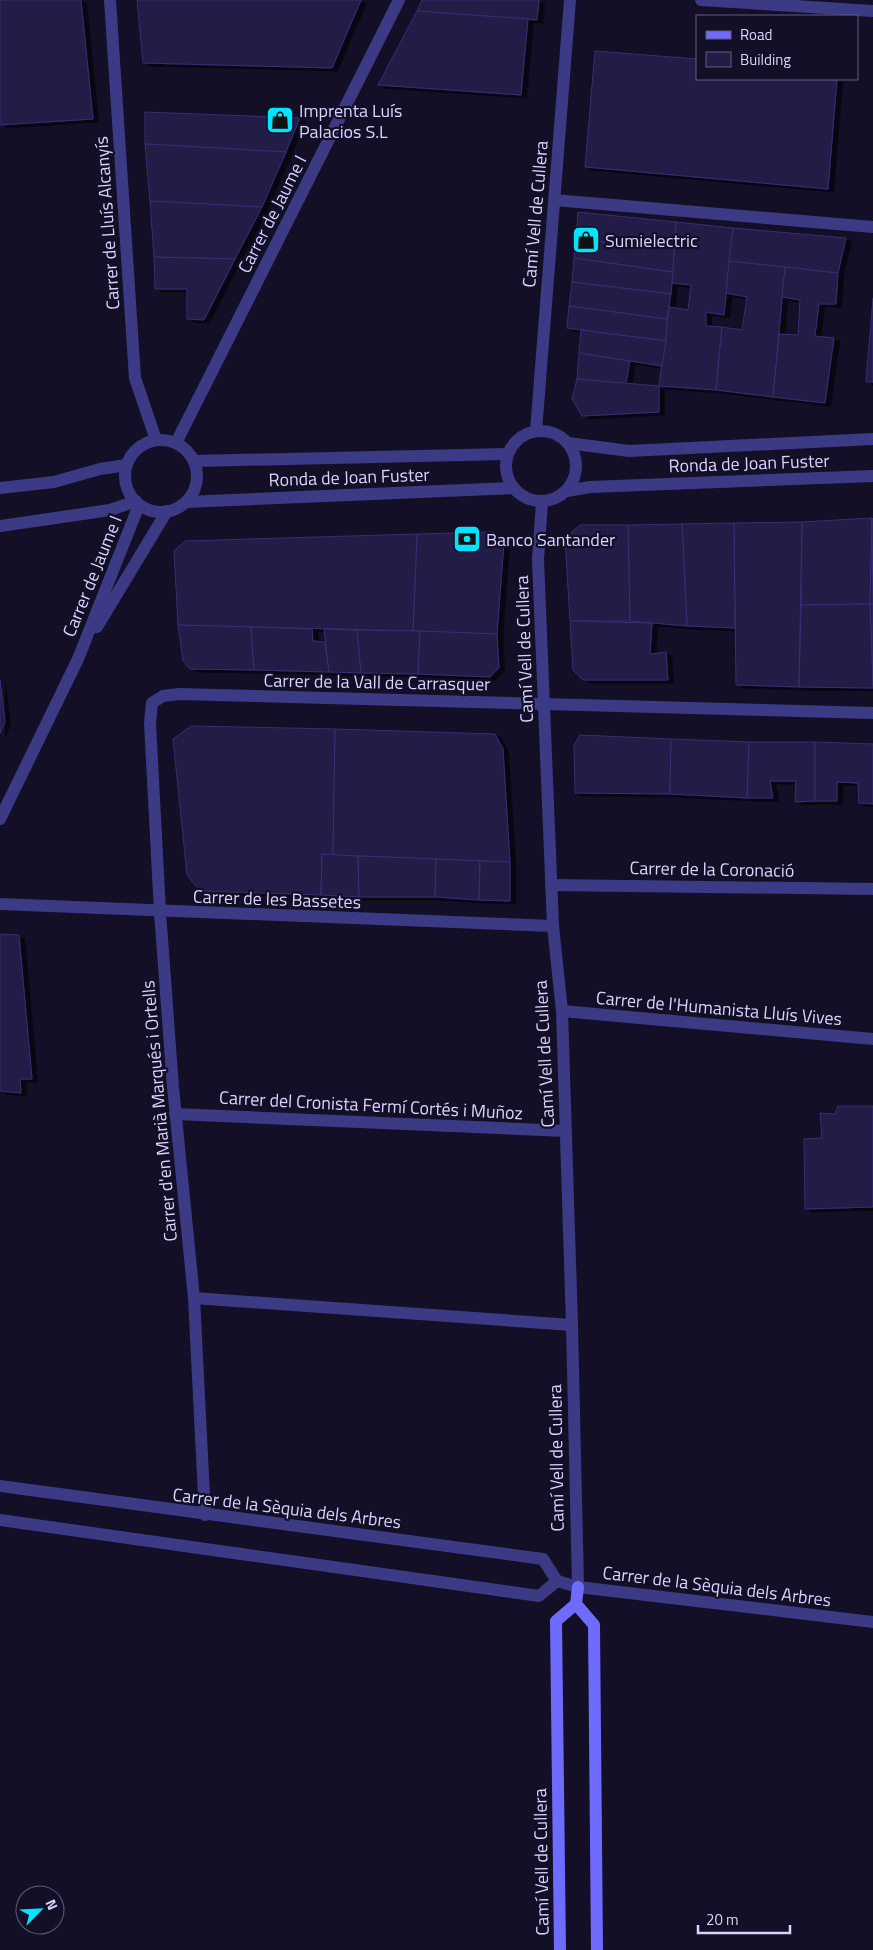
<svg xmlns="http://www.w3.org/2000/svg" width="873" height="1950" font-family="'Titillium Web',sans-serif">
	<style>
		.building { fill: #241b47; stroke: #3b2d73; filter: url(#shadow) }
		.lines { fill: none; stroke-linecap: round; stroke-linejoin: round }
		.street { stroke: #3d3a85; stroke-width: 12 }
		.secondary { stroke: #6f6bff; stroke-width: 12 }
		.labels { text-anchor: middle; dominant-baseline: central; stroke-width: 4.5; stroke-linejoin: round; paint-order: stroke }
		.poi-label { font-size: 18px; fill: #d9d4ff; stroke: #130f26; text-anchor: start }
		.street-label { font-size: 18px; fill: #d9d4ff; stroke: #130f26 }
	</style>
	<defs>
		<filter id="shadow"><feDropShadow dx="5.5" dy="3" stdDeviation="0" flood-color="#0009"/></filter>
	</defs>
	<rect width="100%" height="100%" fill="#130f26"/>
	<g class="building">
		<polygon points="0,0 81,0 93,119 0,125"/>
		<polygon points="137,0 361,0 332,68 143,63"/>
		<polygon points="422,0 539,0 537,20 417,11"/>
		<polygon points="417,11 528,19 521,95 378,85"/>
		<polygon points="595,51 697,59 697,79 837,79 828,189 585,167"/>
		<polygon points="145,112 300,118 286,152 145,144"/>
		<polygon points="145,144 286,152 262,207 150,201"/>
		<polygon points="150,201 262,207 235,259 154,257"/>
		<polygon points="578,212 676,222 674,248 576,240"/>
		<polygon points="676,222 733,228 724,315 706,312 706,326 722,327 716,390 659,386 669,307 688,310 691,285 672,283"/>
		<polygon points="733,228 846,238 838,273 729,261"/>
		<polygon points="576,240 674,248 673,272 574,258"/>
		<polygon points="154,257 235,259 204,320 187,319 187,289 155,289"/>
		<polygon points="574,258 673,272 671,294 572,282"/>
		<polygon points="729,261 785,267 773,397 716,390 722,327 742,330 747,297 726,293"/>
		<polygon points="785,267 838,273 836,304 819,304 815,336 834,338 825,403 773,397 779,334 798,335 800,300 782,297"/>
		<polygon points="572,282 671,294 667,319 569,306"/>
		<polygon points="873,298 873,382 866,382"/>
		<polygon points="569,306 667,319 666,341 567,328"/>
		<polygon points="581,330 666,341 662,366 579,353"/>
		<polygon points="579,353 630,361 626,384 577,379"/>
		<polygon points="577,379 659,386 659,412 582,416 572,399"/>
		<polygon points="872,518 870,604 801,605 802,522"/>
		<polygon points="872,518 873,604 870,604"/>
		<polygon points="802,522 799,687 736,685 734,523"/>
		<polygon points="734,523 735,628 687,626 682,524"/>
		<polygon points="682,524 687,626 630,621 628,525"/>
		<polygon points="580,525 628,525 630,621 570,621 565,538"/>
		<polygon points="494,532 504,542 497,634 413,631 417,534"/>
		<polygon points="417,534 413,631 178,625 174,551 185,541"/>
		<polygon points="870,604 873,604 873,685"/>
		<polygon points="870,604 873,688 799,687 801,605"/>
		<polygon points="570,621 652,623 650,654 666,652 668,680 583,680 573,670"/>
		<polygon points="178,625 251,627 254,670 190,669 183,661"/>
		<polygon points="251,627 312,629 313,641 325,642 329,672 254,670"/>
		<polygon points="324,629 357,630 361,673 329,672"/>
		<polygon points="357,630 420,631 418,674 361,673"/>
		<polygon points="420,631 497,634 499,668 490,677 418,674"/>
		<polygon points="0,680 5,722 0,733"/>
		<polygon points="191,726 335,729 333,855 322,854 321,895 200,891 187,875 173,739"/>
		<polygon points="335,729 495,734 503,749 510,862 333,855"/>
		<polygon points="580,735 671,739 670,794 575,793 574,745"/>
		<polygon points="671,739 749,742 747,798 670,794"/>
		<polygon points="749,742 815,742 815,801 795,802 796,781 770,781 773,798 747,798"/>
		<polygon points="815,742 873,744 873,804 859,803 858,783 837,782 837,801 815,801"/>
		<polygon points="322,854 358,856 359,897 321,895"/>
		<polygon points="358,856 436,859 435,897 359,897"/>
		<polygon points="436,859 480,861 479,900 435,897"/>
		<polygon points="480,861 510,862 510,901 479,900"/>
		<polygon points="0,934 19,935 32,1079 20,1079 21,1093 0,1091"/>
		<polygon points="838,1106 873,1106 873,1207 805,1209 804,1139 822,1138 820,1113 835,1114"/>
	</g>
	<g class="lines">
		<g class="street">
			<polyline points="110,0 135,378 156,440"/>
			<polyline points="701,0 873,11"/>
			<polyline points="554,200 873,227"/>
			<circle cx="541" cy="466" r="35"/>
			<polyline points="536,431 570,0"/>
			<circle cx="161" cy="476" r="36"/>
			<polyline points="176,443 399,0"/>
			<polyline points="568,443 629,451 873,439"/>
			<polyline points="194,461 507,454"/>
			<polyline points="0,488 54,482 100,469 126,465"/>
			<polyline points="567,491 590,487 873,476"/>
			<polyline points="186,502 513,488"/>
			<polyline points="542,502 538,560 553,926 562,1011 572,1325 578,1587"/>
			<polyline points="0,526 110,510 136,501"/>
			<polyline points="97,627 167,511"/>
			<polyline points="0,819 78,659 139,505"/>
			<polyline points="551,885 873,889"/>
			<polyline points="0,904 553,926"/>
			<polyline points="562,1011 873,1039"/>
			<polyline points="175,1114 565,1131"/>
			<polyline points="194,1298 572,1325"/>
			<polyline points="0,1486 543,1559 557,1581 578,1587 873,1622"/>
			<polyline points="205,1515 194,1298 173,1087 160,912 150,723 152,703 163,696 179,694 873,713"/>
			<polyline points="0,1520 539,1596 557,1581"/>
		</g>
		<g class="secondary">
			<polyline points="576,1604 594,1625 597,1950"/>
			<polyline points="560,1950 556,1621 576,1604 578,1587"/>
		</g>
	</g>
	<defs>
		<g id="shop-square" transform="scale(1.4375)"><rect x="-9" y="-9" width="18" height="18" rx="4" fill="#00e5ff" stroke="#130f26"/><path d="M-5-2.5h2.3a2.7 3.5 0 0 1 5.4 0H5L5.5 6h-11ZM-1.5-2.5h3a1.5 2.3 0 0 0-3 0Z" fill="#111"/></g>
		<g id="bank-square" transform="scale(1.4375)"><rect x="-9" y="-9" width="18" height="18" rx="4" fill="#00e5ff" stroke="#130f26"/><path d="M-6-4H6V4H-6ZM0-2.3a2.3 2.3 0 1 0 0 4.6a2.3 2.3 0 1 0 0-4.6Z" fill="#111"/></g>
	</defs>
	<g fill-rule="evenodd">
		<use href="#shop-square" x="280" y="120"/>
		<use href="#shop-square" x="586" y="240"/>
		<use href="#bank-square" x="467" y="539"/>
	</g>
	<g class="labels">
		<g class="poi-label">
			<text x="299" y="110">Imprenta Luís<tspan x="299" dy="21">Palacios S.L</tspan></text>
			<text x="605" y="240">Sumielectric</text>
			<text x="486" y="539">Banco Santander</text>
		</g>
		<g class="street-label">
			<text transform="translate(272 214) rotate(-63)">Carrer de Jaume I</text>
			<text transform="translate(535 214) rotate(-85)">Camí Vell de Cullera</text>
			<text transform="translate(107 223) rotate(-94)">Carrer de Lluís Alcanyís</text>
			<text transform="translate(749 463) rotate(-2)">Ronda de Joan Fuster</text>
			<text transform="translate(349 477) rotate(-2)">Ronda de Joan Fuster</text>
			<text transform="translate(92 576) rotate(-68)">Carrer de Jaume I</text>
			<text transform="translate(524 649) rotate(-92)">Camí Vell de Cullera</text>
			<text transform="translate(377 682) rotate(1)">Carrer de la Vall de Carrasquer</text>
			<text transform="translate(712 869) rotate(1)">Carrer de la Coronació</text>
			<text transform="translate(277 899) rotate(2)">Carrer de les Bassetes</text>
			<text transform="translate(719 1008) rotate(5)">Carrer de l'Humanista Lluís Vives</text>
			<text transform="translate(544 1054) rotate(-93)">Camí Vell de Cullera</text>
			<text transform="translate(371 1105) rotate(3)">Carrer del Cronista Fermí Cortés i Muñoz</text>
			<text transform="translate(159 1111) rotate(-95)">Carrer d'en Marià Marqués i Ortells</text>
			<text transform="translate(556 1458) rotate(-91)">Camí Vell de Cullera</text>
			<text transform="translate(287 1508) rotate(7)">Carrer de la Sèquia dels Arbres</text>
			<text transform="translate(717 1586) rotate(7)">Carrer de la Sèquia dels Arbres</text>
			<text transform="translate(541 1862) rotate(-91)">Camí Vell de Cullera</text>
		</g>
	</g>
	<rect x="696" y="15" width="162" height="65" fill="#130f26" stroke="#625e7d"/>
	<rect x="706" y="31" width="25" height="8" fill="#6f6bff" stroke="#625e7d"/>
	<text x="740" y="40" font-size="15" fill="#d9d4ff">Road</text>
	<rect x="706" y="52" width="25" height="15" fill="#241b47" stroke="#625e7d"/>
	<text x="740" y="65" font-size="15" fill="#d9d4ff">Building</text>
	<g transform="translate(40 1910) rotate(66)"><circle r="24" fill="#130f26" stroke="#625e7d"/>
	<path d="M0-4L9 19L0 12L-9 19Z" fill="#00e5ff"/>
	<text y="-8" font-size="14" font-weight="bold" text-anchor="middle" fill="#d9d4ff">N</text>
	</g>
	<path d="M698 1925v8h92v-8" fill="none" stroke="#d9d4ff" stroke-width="2.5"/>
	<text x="706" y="1925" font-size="15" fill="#d9d4ff" stroke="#130f26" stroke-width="4" paint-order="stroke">20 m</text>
</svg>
